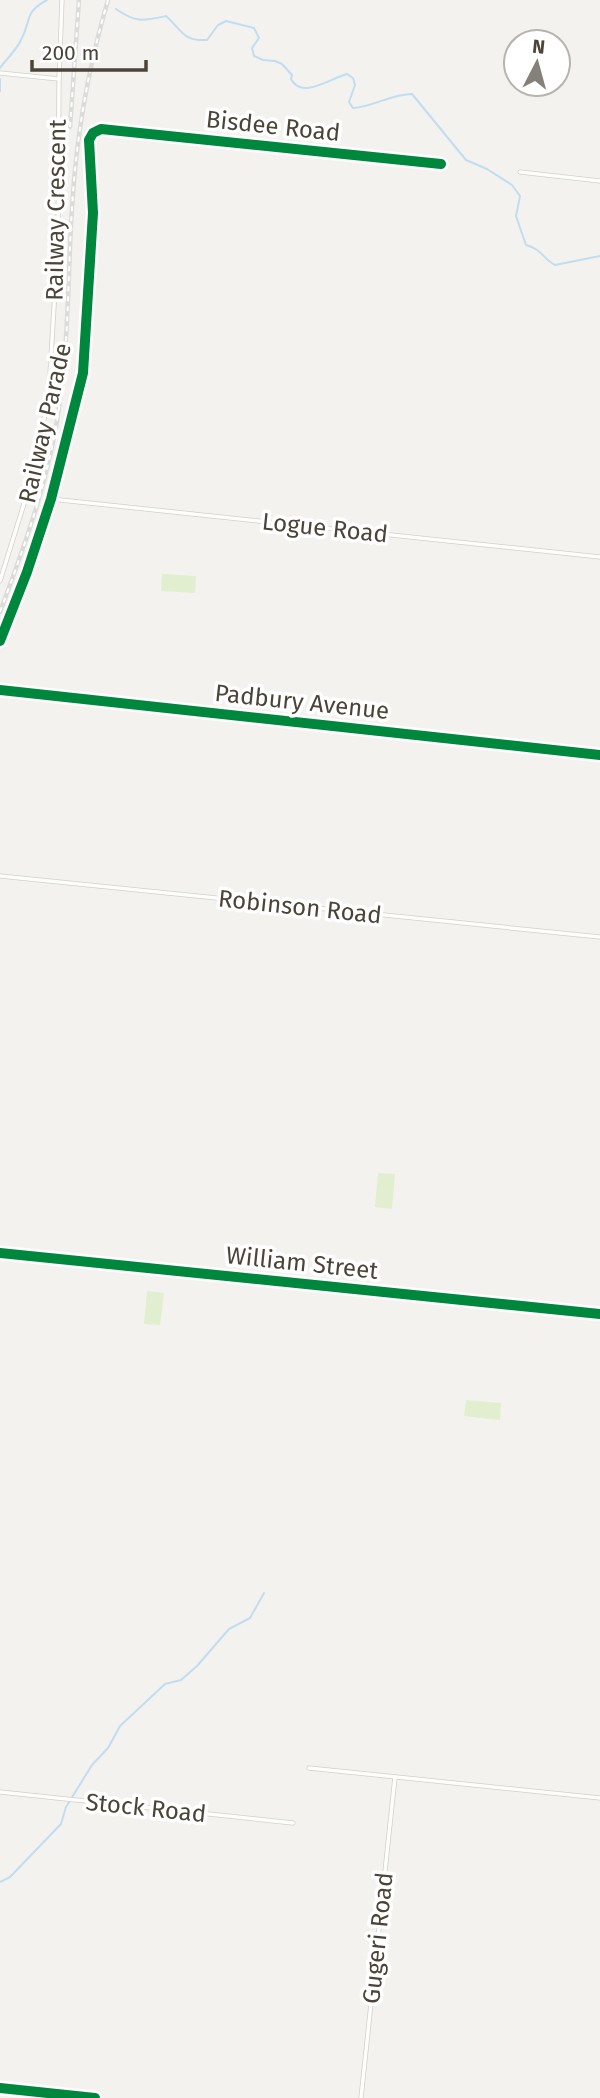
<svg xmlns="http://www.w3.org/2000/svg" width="600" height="2098" font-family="'Fira Sans',sans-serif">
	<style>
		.green { fill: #e1eecf }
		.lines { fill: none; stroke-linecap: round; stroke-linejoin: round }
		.stream { stroke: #c0ddf1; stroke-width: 2 }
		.street-casing { stroke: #d2d0cb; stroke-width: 5 }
		.street { stroke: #fdfdfc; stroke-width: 3.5 }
		.rail-casing { stroke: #dbdbda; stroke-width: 4.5 }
		.rail { stroke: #fff; stroke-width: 2; stroke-dasharray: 5; stroke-linecap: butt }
		.cycleway-casing { stroke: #fff; stroke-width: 15 }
		.cycleway { stroke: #00873e; stroke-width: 10 }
		.labels { text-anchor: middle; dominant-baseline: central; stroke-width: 7; stroke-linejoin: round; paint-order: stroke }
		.street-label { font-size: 24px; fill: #4b4439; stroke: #fff }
	</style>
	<rect width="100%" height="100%" fill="#f4f2ee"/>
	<g class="green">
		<polygon points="162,574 196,576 195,593 161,591"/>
		<polygon points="378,1173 395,1174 392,1209 375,1207"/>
		<polygon points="147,1291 164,1293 160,1325 144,1324"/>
		<polygon points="466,1400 501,1403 500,1420 464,1416"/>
	</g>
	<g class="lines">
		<g class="stream">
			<path d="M116,9C136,23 143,21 166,16C183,31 182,41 207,40L218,25L226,21L254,28L259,38L252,48L254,56L263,60L275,61L282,64L292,75L291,79C302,100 331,78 347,74L353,78L355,85L349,102L353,108C373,107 391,94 412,94L466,160L487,169L512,185L520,196L516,216L526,245C542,249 543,259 555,265L600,256"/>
			<path d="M0,68C7,58 16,51 21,40C32,20 23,13 47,0"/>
			<polyline points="0,79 0,91"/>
			<polyline points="0,1882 10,1877 61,1824 66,1807 92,1765 108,1748 120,1726 165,1684 181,1680 197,1666 229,1629 250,1618 264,1593"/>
		</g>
		<g class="street-casing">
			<g id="street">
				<polyline points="0,73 59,79"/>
				<polyline points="520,172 600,181"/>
				<polyline points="51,499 600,557"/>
				<polyline points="0,581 36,465 49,390 58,240 59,79 62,0"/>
				<polyline points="0,641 27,572 51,499 83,373 93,213 89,140 93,133 101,129 441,164"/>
				<polyline points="0,690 600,755"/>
				<polyline points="0,876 600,937"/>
				<polyline points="0,1253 600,1314"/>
				<polyline points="309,1768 600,1798"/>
				<polyline points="0,1792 293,1823"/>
				<polyline points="0,2088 95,2098"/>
				<polyline points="361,2098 395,1777"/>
			</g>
		</g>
		<use href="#street" class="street"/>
		<g class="rail-casing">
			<g id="rail">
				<polyline points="70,127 79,0"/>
				<path d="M0,612C27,539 52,471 61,393C69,332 68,270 72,208C76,138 88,68 108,0"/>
			</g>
		</g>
		<use href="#rail" class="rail"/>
		<g class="cycleway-casing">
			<g id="cycleway">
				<polyline points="0,641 27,572 51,499 83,373 93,213 89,140 93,133 101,129 441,164"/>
				<polyline points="0,690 600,755"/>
				<polyline points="0,1253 600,1314"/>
				<polyline points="0,2088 95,2098"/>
			</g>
		</g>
		<use href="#cycleway" class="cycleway"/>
	</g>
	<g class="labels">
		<g class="street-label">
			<text transform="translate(273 126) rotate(6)">Bisdee Road</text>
			<text transform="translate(56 210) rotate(-89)">Railway Crescent</text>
			<text transform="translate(45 423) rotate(-77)">Railway Parade</text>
			<text transform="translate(325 528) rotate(6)">Logue Road</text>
			<text transform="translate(302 702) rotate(6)">Padbury Avenue</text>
			<text transform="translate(300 907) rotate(6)">Robinson Road</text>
			<text transform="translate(302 1263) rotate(6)">William Street</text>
			<text transform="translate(146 1808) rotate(6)">Stock Road</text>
			<text transform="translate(378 1938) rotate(-84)">Gugeri Road</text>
		</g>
	</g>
	<g transform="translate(537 63) rotate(6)"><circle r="33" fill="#ffffff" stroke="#b7b4b0" stroke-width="2"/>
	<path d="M0-5L12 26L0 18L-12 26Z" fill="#868178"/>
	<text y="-10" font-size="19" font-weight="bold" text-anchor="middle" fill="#4b4439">N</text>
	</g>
	<path d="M32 60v10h114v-10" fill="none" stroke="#4b4439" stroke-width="3.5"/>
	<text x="42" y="60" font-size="21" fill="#4b4439" stroke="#ffffff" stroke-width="5" paint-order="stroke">200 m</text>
</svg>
